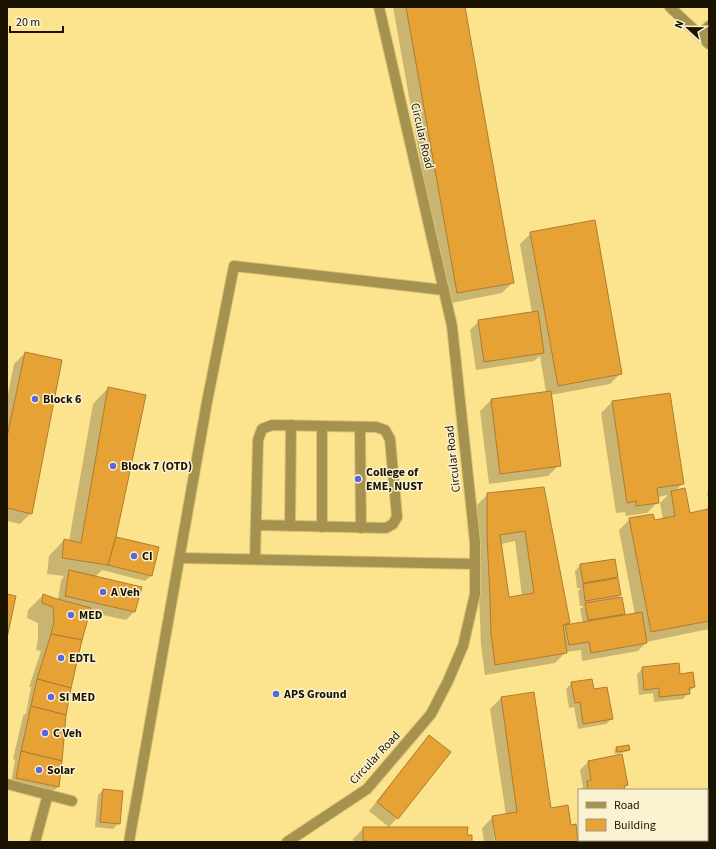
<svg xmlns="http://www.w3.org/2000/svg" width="716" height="849" font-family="'Source Sans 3',sans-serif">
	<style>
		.shadow { fill: #0003; fill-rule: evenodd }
		.building { fill: #e7a235; stroke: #ae7c31; fill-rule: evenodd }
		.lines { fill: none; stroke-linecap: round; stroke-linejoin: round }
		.minor-casing { stroke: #d8c276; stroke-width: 12 }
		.minor { stroke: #a5924e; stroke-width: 10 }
		.poi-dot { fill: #5968df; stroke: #fbf2d1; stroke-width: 1.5 }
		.labels { text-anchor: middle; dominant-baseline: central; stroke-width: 3; stroke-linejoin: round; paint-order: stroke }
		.street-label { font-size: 12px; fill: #1a1300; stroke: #fbf2d1 }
		.poi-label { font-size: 12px; font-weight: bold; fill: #1a1300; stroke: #fbf2d1; text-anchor: start }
	</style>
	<rect width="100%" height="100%" fill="#fce38d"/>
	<g class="shadow">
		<polygon points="393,7 464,7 513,282 502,293 446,304"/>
		<polygon points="531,233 621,373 610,384 551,395 559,465 548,476 489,484 480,411 491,400 546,392 540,356 534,361 476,370 470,330 479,321 532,313 520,244"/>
		<polygon points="25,353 31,513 20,524 7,521 7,399 14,364"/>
		<polygon points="108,388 115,538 151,576 145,581 102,570 95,577 134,612 126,620 89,612 70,688 66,715 58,787 52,792 11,783 15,760 13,759 23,716 26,713 31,687 29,687 41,651 36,650 38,638 38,623 27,618 28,610 43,595 58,600 61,580 64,576 47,574 49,556 64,540 69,541 93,404"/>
		<path d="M612,402L682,484L675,491L689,514L709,518V629L646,642V643L638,651L582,661L581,650L566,652L555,663L485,675L481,645L477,547V505L488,494L543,489L569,623L565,626L583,623L580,609L584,606H580L578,591L581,588H577L575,571L580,565L614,560L617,577L614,580L620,595L616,599L624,614L620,617L635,615L619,530L630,519L654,521L663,519L660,503L668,495L658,497V502L647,513L626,516L625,512L616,513L601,413ZM515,541L522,596L509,598L501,544Z"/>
		<polygon points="709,491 709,503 707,493"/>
		<polygon points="643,668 679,675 694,687 683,699 654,702 653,693 639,695 637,674"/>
		<polygon points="572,683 593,690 611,719 606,724 578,729 574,707 569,708 566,689"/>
		<polygon points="501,698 550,809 570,826 577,842 497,842 495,825 493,825 495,842 484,842 482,828 493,817 506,815 490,709"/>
		<polygon points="430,736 397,818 389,827 369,811 421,745"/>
		<polygon points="617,748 629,750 626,752 615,754 614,750"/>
		<polygon points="588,762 627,785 623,789 624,790 580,790 583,787 580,770"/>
		<polygon points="103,790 119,823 113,829 95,827 98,795"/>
		<polygon points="364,828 466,836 471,842 353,842 353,839"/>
		<polygon points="709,828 709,842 676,842 678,840 707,840 707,829"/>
		<rect x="588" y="840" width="46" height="2"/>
	</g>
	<g class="building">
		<polygon points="406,7 465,7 514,283 457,293"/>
		<polygon points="595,220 622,374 558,386 530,232"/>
		<polygon points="538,311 544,353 484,362 478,320"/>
		<polygon points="25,352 62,360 32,514 7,508 7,437"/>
		<polygon points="108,387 146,395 116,537 108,565 62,558 64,539 81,543"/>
		<polygon points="551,391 561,466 500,474 491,399"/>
		<polygon points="670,393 684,484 657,488 659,503 636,506 636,501 627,503 612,401"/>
		<path d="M544,487L570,623L563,625L567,653L495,665L491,633L490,599L487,535V493ZM525,531L534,593L509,597L500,535Z"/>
		<polygon points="685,488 690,513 708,509 709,513 709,621 651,632 629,518 653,514 655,520 675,516 671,491"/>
		<polygon points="116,537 159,547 152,576 108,565"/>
		<polygon points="615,559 618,577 583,583 580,564"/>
		<polygon points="69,570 142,587 135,612 65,596"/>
		<polygon points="618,578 621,595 585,601 583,584"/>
		<polygon points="7,594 16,596 7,638"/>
		<polygon points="43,594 54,598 91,608 82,640 51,634 54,621 53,607 42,603"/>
		<polygon points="622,597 625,614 588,620 585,603"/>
		<polygon points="642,612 647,643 591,653 589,642 569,645 565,625"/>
		<polygon points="51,634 82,640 71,688 37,679"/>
		<polygon points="679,663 680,674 693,672 695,687 689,688 690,694 659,697 659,688 644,690 642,667"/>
		<polygon points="37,679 71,688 66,715 31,706"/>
		<polygon points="592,679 594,689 607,687 613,719 583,724 580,702 575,703 571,682"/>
		<polygon points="534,692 551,808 568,805 571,825 576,824 578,842 496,842 492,816 517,812 501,697"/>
		<polygon points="31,706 66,715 62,761 21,751"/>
		<polygon points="429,735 451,752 398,819 377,802"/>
		<polygon points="629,745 630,750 617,752 616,747"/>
		<polygon points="21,751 62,761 59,787 16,778"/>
		<polygon points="622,754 628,785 624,786 625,790 588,790 587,781 591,780 588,761"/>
		<polygon points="103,789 123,791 120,824 100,822"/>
		<polygon points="363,827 468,827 467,835 472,835 472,842 369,842 369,841 363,841"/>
		<polygon points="709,827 709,842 686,842 685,840 707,840 707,828"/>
		<rect x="597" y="840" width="38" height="2"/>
	</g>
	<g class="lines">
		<g class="minor-casing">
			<g id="minor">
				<polyline points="670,7 709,44"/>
				<polyline points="700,35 709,26"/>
				<polyline points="360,427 361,528"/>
				<polyline points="290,526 291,425"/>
				<polyline points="322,527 322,426"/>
				<polyline points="180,558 475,564"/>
				<polyline points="255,559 258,440 262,429 272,425 376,427 385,430 390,439 397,517 393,524 386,528 256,525"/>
				<polyline points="7,784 72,801"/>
				<polyline points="35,842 48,794"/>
				<polyline points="129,842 130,836 207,402 234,266 444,290"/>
				<polyline points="287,842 367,789 431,714 448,681 463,646 475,594 475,542 452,326 379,7"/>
			</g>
		</g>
		<use href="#minor" class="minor"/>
	</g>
	<g class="poi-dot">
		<circle cx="35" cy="399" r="4"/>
		<circle cx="113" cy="466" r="4"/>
		<circle cx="358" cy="479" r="4"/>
		<circle cx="134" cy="556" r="4"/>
		<circle cx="103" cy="592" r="4"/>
		<circle cx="71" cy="615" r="4"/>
		<circle cx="61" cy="658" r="4"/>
		<circle cx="276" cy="694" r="4"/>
		<circle cx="51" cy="697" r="4"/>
		<circle cx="45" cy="733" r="4"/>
		<circle cx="39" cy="770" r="4"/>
	</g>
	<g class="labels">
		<g class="street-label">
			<text transform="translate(422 136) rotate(77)">Circular Road</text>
			<text transform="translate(453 459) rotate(-96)">Circular Road</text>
			<text transform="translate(375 758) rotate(-47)">Circular Road</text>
		</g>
		<g class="poi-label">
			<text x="43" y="399">Block 6</text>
			<text x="121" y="466">Block 7 (OTD)</text>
			<text x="366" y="472">College of<tspan x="366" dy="14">EME, NUST</tspan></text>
			<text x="142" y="556">CI</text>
			<text x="111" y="592">A Veh</text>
			<text x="79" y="615">MED</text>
			<text x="69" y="658">EDTL</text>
			<text x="284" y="694">APS Ground</text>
			<text x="59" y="697">SI MED</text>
			<text x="53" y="733">C Veh</text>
			<text x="47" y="770">Solar</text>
		</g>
	</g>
	<rect width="716" height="849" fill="none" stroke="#1a1300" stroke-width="16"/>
	<rect x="578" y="789" width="130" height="52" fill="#fbf2d1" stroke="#a1997d"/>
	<rect x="586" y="802" width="20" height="6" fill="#a5924e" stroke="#a1997d"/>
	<text x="614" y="809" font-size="12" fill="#1a1300">Road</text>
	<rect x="586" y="819" width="20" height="12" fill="#e7a235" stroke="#a1997d"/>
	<text x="614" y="829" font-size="12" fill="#1a1300">Building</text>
	<g transform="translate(688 28) rotate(292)" stroke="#fbf2d1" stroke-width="3" paint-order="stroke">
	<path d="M0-3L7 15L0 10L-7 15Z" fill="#1a1300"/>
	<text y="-6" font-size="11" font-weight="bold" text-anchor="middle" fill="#1a1300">N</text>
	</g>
	<path d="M10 26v6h53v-6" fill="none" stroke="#1a1300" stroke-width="2"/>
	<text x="16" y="26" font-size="12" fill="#1a1300" stroke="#fbf2d1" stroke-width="3" paint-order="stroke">20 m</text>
</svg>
